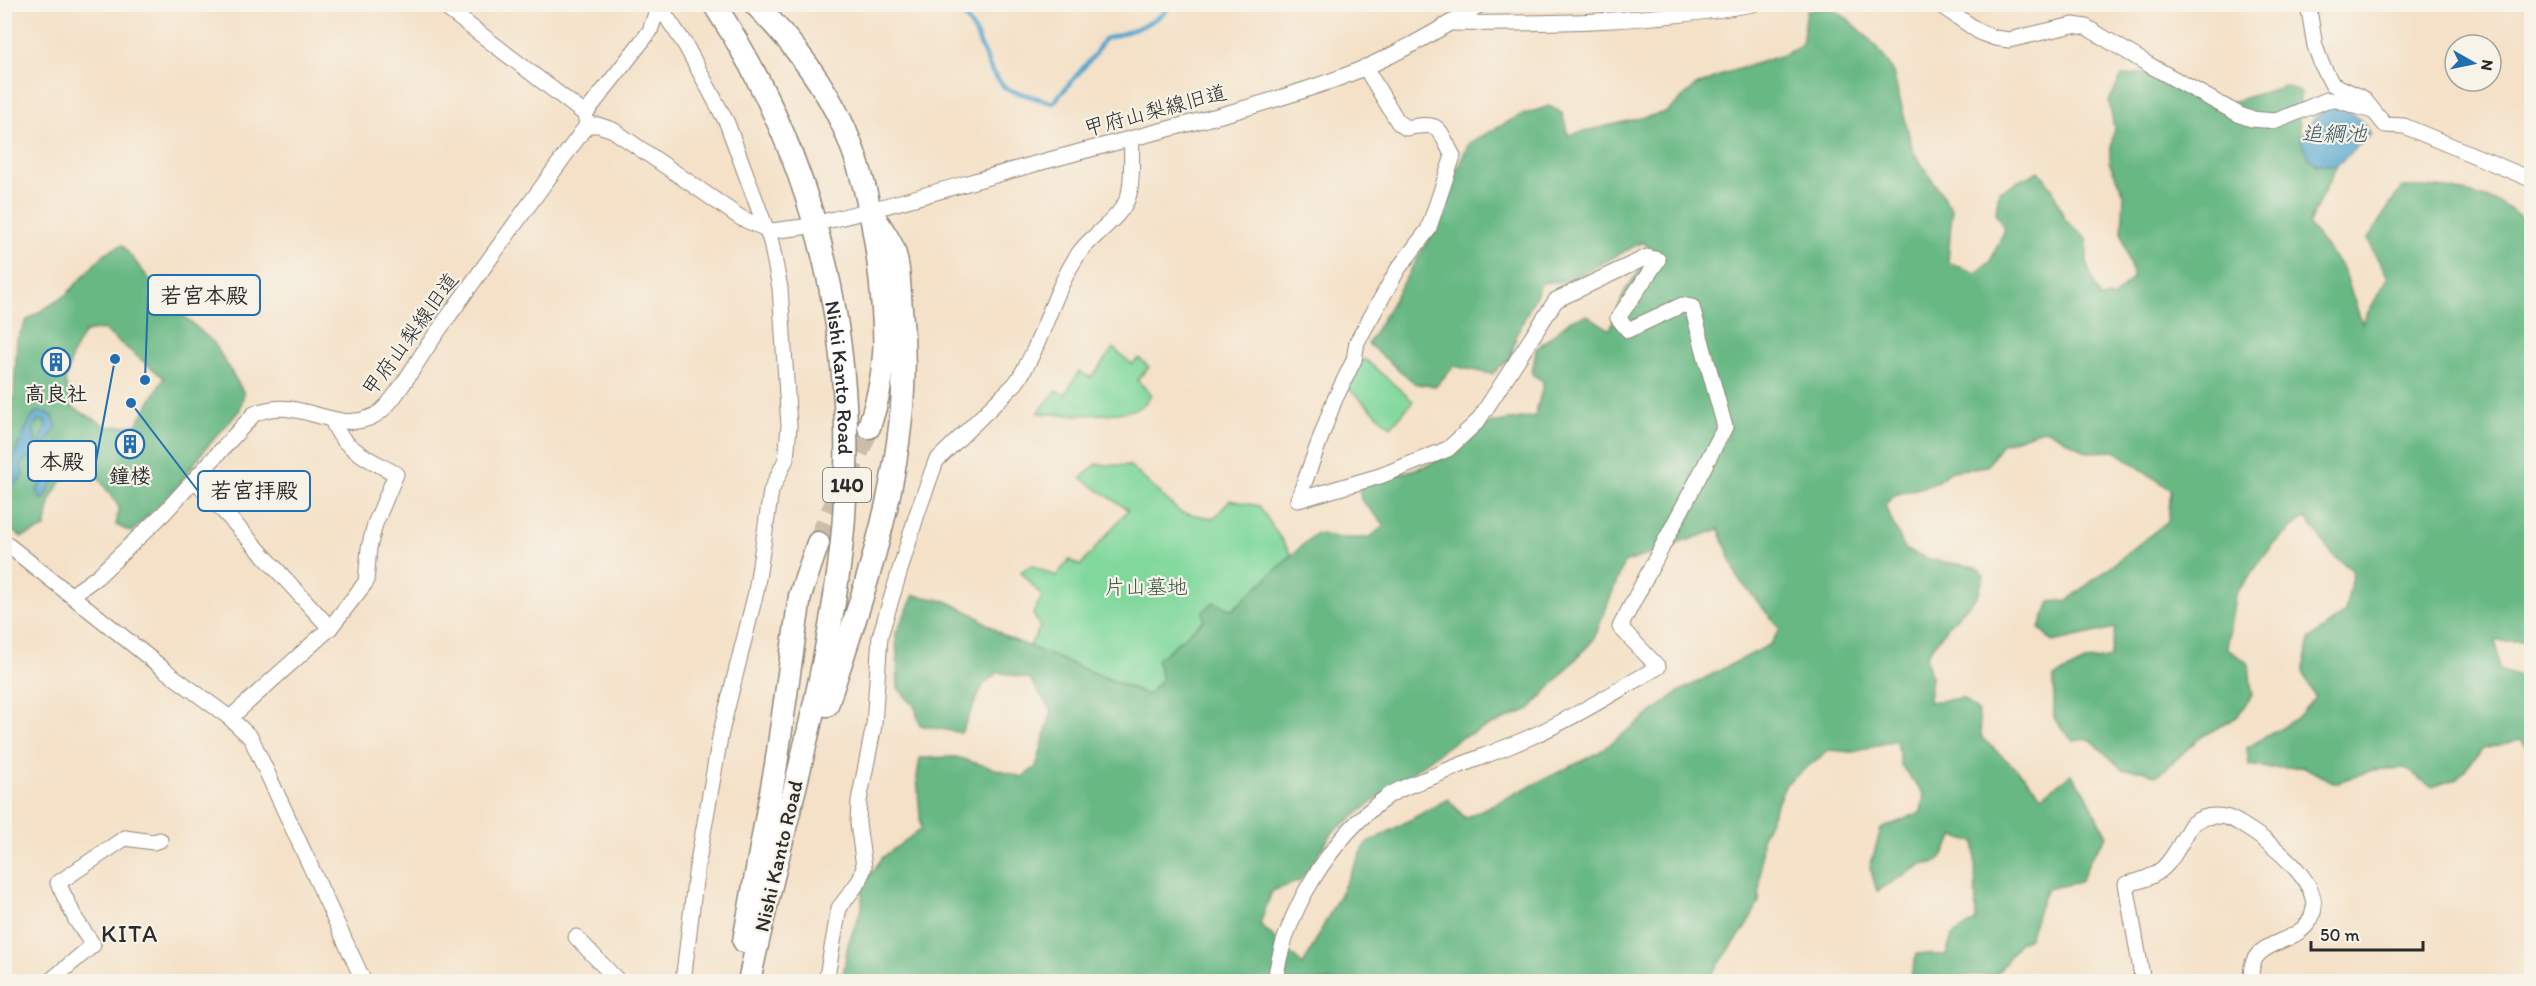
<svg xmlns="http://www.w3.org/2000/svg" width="2536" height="986" font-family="Itim,'Klee One',sans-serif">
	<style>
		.green { fill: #80d89c; stroke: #568264; stroke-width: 1.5 }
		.forest { fill: #68b884; stroke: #4a7258; stroke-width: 1.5; fill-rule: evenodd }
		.water { fill: #53a5ce; stroke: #3f687c; stroke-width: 1.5 }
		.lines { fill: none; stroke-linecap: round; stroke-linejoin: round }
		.stream { stroke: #53a5ce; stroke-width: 4.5 }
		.highway-tunnel { stroke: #ccbda8; stroke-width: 22; stroke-dasharray: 22 11; stroke-linecap: butt }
		.minor-casing { stroke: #908679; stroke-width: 17 }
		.highway-casing { stroke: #908679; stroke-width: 25 }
		.minor { stroke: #fff; stroke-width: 15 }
		.highway { stroke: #fff; stroke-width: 22 }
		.labels { text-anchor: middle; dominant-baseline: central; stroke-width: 4.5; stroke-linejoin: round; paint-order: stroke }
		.shield { fill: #f7f3e8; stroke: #686764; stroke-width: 1.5 }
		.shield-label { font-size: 20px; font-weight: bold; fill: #2b2b2b }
		.street-label { font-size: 21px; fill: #2b2b2b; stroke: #f7f3e8 }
		.poi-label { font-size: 21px; font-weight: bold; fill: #2b2b2b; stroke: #f7f3e8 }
		.park-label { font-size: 21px; fill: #405647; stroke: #f7f3e8 }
		.water-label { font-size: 22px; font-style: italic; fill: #395664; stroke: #f7f3e8 }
		.quarter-label { font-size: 24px; letter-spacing: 1.5px; fill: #2b2b2b; stroke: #f7f3e8 }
		.leader { fill: none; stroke: #1f6fb2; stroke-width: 2 }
		.callout-dot { fill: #1f6fb2; stroke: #f7f3e8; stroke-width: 2 }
		.callout { fill: #f7f3e8; stroke: #1f6fb2; stroke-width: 2 }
		.callout-label { font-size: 22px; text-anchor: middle; font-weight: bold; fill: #2b2b2b }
	</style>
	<rect width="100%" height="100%" fill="#f7f3e8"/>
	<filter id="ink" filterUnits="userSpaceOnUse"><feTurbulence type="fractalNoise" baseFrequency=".0167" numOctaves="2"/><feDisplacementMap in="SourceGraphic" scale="12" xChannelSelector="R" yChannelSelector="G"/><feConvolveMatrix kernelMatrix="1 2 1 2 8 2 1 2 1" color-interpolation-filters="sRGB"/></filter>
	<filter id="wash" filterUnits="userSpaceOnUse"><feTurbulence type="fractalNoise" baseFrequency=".008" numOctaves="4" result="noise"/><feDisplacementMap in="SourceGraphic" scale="24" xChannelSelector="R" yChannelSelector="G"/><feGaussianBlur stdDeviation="1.35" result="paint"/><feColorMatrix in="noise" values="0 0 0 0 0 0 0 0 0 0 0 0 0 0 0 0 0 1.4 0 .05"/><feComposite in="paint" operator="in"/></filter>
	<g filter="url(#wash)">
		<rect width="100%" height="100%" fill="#f4e1c7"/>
		<g class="green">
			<path d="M1113,348L1132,364L1139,358L1149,367L1137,380L1151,394C1149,397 1146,403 1143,405C1127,418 1059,415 1038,413L1056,391L1065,395L1079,371L1091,378Z"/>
			<polygon points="1365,359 1413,401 1391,427 1347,387 1356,368"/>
			<polygon points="1096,464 1130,466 1181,513 1214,518 1230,500 1259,506 1291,554 1281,567 1232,610 1204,620 1158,660 1162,679 1148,695 1029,647 1040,627 1033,614 1042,596 1021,572 1031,565 1056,576 1069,560 1080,566 1128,510 1081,478"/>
		</g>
		<g class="forest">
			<path d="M1832,8C1855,23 1877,45 1892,69L1913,151L1952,210L1948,262L1976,273L1990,262L2005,229L1996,214L1999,191L2039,171L2052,188L2065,220L2087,239V265L2100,298L2114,297L2133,278L2122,234L2124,194L2109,162L2114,128L2109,101L2122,76L2151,72L2217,106L2286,86L2301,93C2297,127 2298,136 2316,165H2337L2308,225L2343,268L2362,323L2388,277L2373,251L2368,238L2402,187C2435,186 2482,191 2511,210C2518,215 2525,222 2531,228V641H2496L2499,670L2531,681V752L2520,740L2483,749L2457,779L2431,787L2405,768L2373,770L2335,783L2304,767L2268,768L2249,765L2247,748L2297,718L2315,697L2303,672L2309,640L2345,612L2353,571L2333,555L2305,517L2272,546L2235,595L2227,648L2249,664L2252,695L2237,717L2199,738L2167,768L2155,776L2144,770H2123L2090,739L2073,741L2054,719V677L2087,661L2110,658L2115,628L2053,642L2039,628L2050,602L2068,600L2168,521L2171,490L2115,451L2088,452L2045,429L2002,444L1987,466L1952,471L1933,484L1895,495L1885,506L1905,550L1933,560L1976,567L1984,576L1978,595L1949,625L1926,656L1931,677L1929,702L1962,698L1978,711L1982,738L2023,775L2042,796L2071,774L2085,792L2107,836L2091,858L2080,882L2046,889L2029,938L2019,943L1997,974L1959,976L1953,981H1909L1917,954L1946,955L1952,936L1976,920L1975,842L1955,836L1938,862L1921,865L1877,891L1870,867L1881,829L1921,812L1924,795L1901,765L1896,740L1853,752L1829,750L1786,784L1762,837L1759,902L1747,925L1707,981L842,982L848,944L862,908V886L883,857L921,829L917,777L920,758L956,757L1022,777L1036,767L1052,711L1030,679L998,672L983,685L961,733L920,725L915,707L898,688L896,633L914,595L946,601L973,614L1006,637L1148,695L1162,679L1157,660L1204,620L1203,611L1214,602L1232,610L1316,533L1339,538H1369L1385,525L1361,500L1359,487L1431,464L1457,447L1485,424L1535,416L1544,382L1532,374L1536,349L1571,320L1587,315L1610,330L1625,291L1654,251L1642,242L1571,280L1542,283L1516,336L1511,357L1492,374L1454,366L1436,386L1416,384L1368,344L1433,231L1450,184L1469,143L1519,116L1549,106L1562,113L1568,135L1667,112L1694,87L1726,73L1786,54L1802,44L1807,10ZM1719,529L1738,578L1780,629L1771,644L1680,691L1598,753L1465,818L1448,799L1366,844L1303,965L1260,924L1272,891L1300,881L1333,832L1445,748L1460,738L1530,709L1594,639L1624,563Z"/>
			<path d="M122,245L166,300L214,343L244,393L240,410L205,449L176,488L131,532L116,525L119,507L93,470H69L51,497L45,528L22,537L5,527L4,487L36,441L33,428L38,420L45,421L46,429C39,442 34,457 47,469L45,478L37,491L45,498L55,473L60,471L55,459L47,455L42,448L57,427L36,412L13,458L10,472L5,479V424L14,397L17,339L27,320L66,295L105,253ZM103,329L164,378L136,425L108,427L72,407L65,381L73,353L85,332Z"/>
		</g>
		<g class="water">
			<path d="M2331,106C2350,109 2361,118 2371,134L2337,165C2312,165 2310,165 2301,140C2308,124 2315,115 2331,106Z"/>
			<path d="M36,412L47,413L54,418L57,427L42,448L47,455L62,464L45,498L41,500L37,491L45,478L47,470C34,457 38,443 46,429L45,421L38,420L33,428L36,441L32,456L25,459L21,465L23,476L13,486L5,487C4,475 27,423 36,412Z"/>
		</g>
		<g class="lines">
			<path class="stream" d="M956,4L975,32L992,72L1006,89L1053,103L1095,54L1104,39C1128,32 1156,25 1172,4"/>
		</g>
	</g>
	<g filter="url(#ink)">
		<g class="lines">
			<polyline class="highway-tunnel" points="818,543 869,427"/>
			<g class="minor-casing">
				<g id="minor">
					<polyline points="441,4 585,114 587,125"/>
					<polyline points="658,4 686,46 727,123 771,242 780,288 789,426 786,459 771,491 756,592 721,732 696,873 683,982"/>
					<polyline points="1939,4 1981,33 1995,38 2009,40 2073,25 2086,27 2151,66 2240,115 2251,119 2276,121 2327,100 2337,100 2372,111"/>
					<polyline points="2308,4 2315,46 2322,65 2332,84 2363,98 2385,125 2404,126 2528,178 2532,178"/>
					<polyline points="4,5 5,4"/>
					<path d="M1451,23C1552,24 1653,22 1753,4"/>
					<polyline points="585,114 650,31 659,4"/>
					<polyline points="587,125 598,125 613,130 741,218 771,231 803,227"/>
					<path d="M826,221C909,202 990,175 1072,154C1161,130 1252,110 1339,78C1388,60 1436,32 1481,4"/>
					<polyline points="195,480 330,628"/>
					<polyline points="4,542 166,671 230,718 251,738 364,982"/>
					<path d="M72,595L97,577L165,512L254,414C297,394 331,433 369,418C379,415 387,406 393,398C406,381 417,362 429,344C480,271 534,198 587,125"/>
					<path d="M230,718L330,628L366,582L369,548L375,524L396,474C371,460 340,448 332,419"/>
					<polyline points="576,937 619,982"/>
					<polyline points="49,982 93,945 76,920 58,883 125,838 153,842 160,840"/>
					<path d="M826,982L839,908L860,880L864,867L858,823L859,801L874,725L880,636L917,514L936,461L1015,384C1042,347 1051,294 1079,253C1093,234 1124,216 1129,194C1133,177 1131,157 1132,139"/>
					<path d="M1275,982C1284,912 1331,837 1388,796C1401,787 1419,782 1434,776C1464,763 1496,752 1526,739C1572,719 1615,692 1658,667L1620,627L1725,427L1692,307L1682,305L1628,330L1618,318L1658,260L1647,257L1556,300L1478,421L1448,449L1380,476L1298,500L1334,401L1354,360L1357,342L1398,269L1428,230L1453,156C1436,125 1442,122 1406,128L1398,122L1365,67"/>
					<path d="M2143,982L2126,884C2169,876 2171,858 2192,824C2206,813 2225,814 2239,823C2266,839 2334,888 2308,923C2291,947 2245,939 2252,982"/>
				</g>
			</g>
			<g class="highway-casing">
				<g id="highway">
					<path id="s1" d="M714,4C829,181 867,381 836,589C817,721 776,850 749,982"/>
					<path d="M755,4C838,88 867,158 880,275C886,336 889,367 869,427"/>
					<path d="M827,705C869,576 916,448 901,309C899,290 900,264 892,246C886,234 877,222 871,211"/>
					<polyline points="744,941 776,765 800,596 818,543"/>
				</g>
			</g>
			<use href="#minor" class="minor"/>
			<use href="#highway" class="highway"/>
		</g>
	</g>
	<defs>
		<g id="building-ring" transform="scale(1.5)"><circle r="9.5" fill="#f7f3e8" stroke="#1f6fb2" stroke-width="1.5"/><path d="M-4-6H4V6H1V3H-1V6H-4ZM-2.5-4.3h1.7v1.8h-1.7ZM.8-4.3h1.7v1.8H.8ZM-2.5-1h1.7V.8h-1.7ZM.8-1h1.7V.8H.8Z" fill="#1f6fb2"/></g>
	</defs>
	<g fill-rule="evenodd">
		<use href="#building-ring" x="56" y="362"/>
		<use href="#building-ring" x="130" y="444"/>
	</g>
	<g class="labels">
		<rect class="shield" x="823" y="468" width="48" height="34" rx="4.5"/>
		<g class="shield-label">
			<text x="847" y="485">140</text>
		</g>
		<g class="street-label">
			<text transform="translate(1155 110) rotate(-15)">甲府山梨線旧道</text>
			<text transform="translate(410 334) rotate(-54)">甲府山梨線旧道</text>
			<text stroke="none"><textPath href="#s1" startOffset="399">Nishi Kanto Road</textPath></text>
			<text transform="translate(778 856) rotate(-77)">Nishi Kanto Road</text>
		</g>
		<g class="poi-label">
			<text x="56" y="393">高良社</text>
			<text x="130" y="475">鐘楼</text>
		</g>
		<g class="park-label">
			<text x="1146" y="586">片山墓地</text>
		</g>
		<g class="water-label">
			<text x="2334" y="133">追綱池</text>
		</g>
		<g class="quarter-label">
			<text x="130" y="933">KITA</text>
		</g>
	</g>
	<path class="leader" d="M145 380L148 295M115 359L96 461M131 403L198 491"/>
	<g class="callout-dot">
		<circle cx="145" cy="380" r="6"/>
		<circle cx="115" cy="359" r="6"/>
		<circle cx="131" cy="403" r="6"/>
	</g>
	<g class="callout">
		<rect x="148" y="275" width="112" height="40" rx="6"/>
		<rect x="28" y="441" width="68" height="40" rx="6"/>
		<rect x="198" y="471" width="112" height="40" rx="6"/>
	</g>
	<g class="callout-label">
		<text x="204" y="303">若宮本殿</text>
		<text x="62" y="469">本殿</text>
		<text x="254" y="498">若宮拝殿</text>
	</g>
	<rect width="2536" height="986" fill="none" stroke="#f7f3e8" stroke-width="24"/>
	<g transform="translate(2473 63) rotate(99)"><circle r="28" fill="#f7f3e8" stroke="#a5a39c" stroke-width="1.5"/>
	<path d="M0-4.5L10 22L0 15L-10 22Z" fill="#1f6fb2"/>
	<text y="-9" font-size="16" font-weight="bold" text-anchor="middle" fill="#2b2b2b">N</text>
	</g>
	<path d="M2311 941v9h112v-9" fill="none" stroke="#2b2b2b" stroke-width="3"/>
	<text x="2320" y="941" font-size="18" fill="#2b2b2b" stroke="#f7f3e8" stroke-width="4.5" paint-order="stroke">50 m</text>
</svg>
